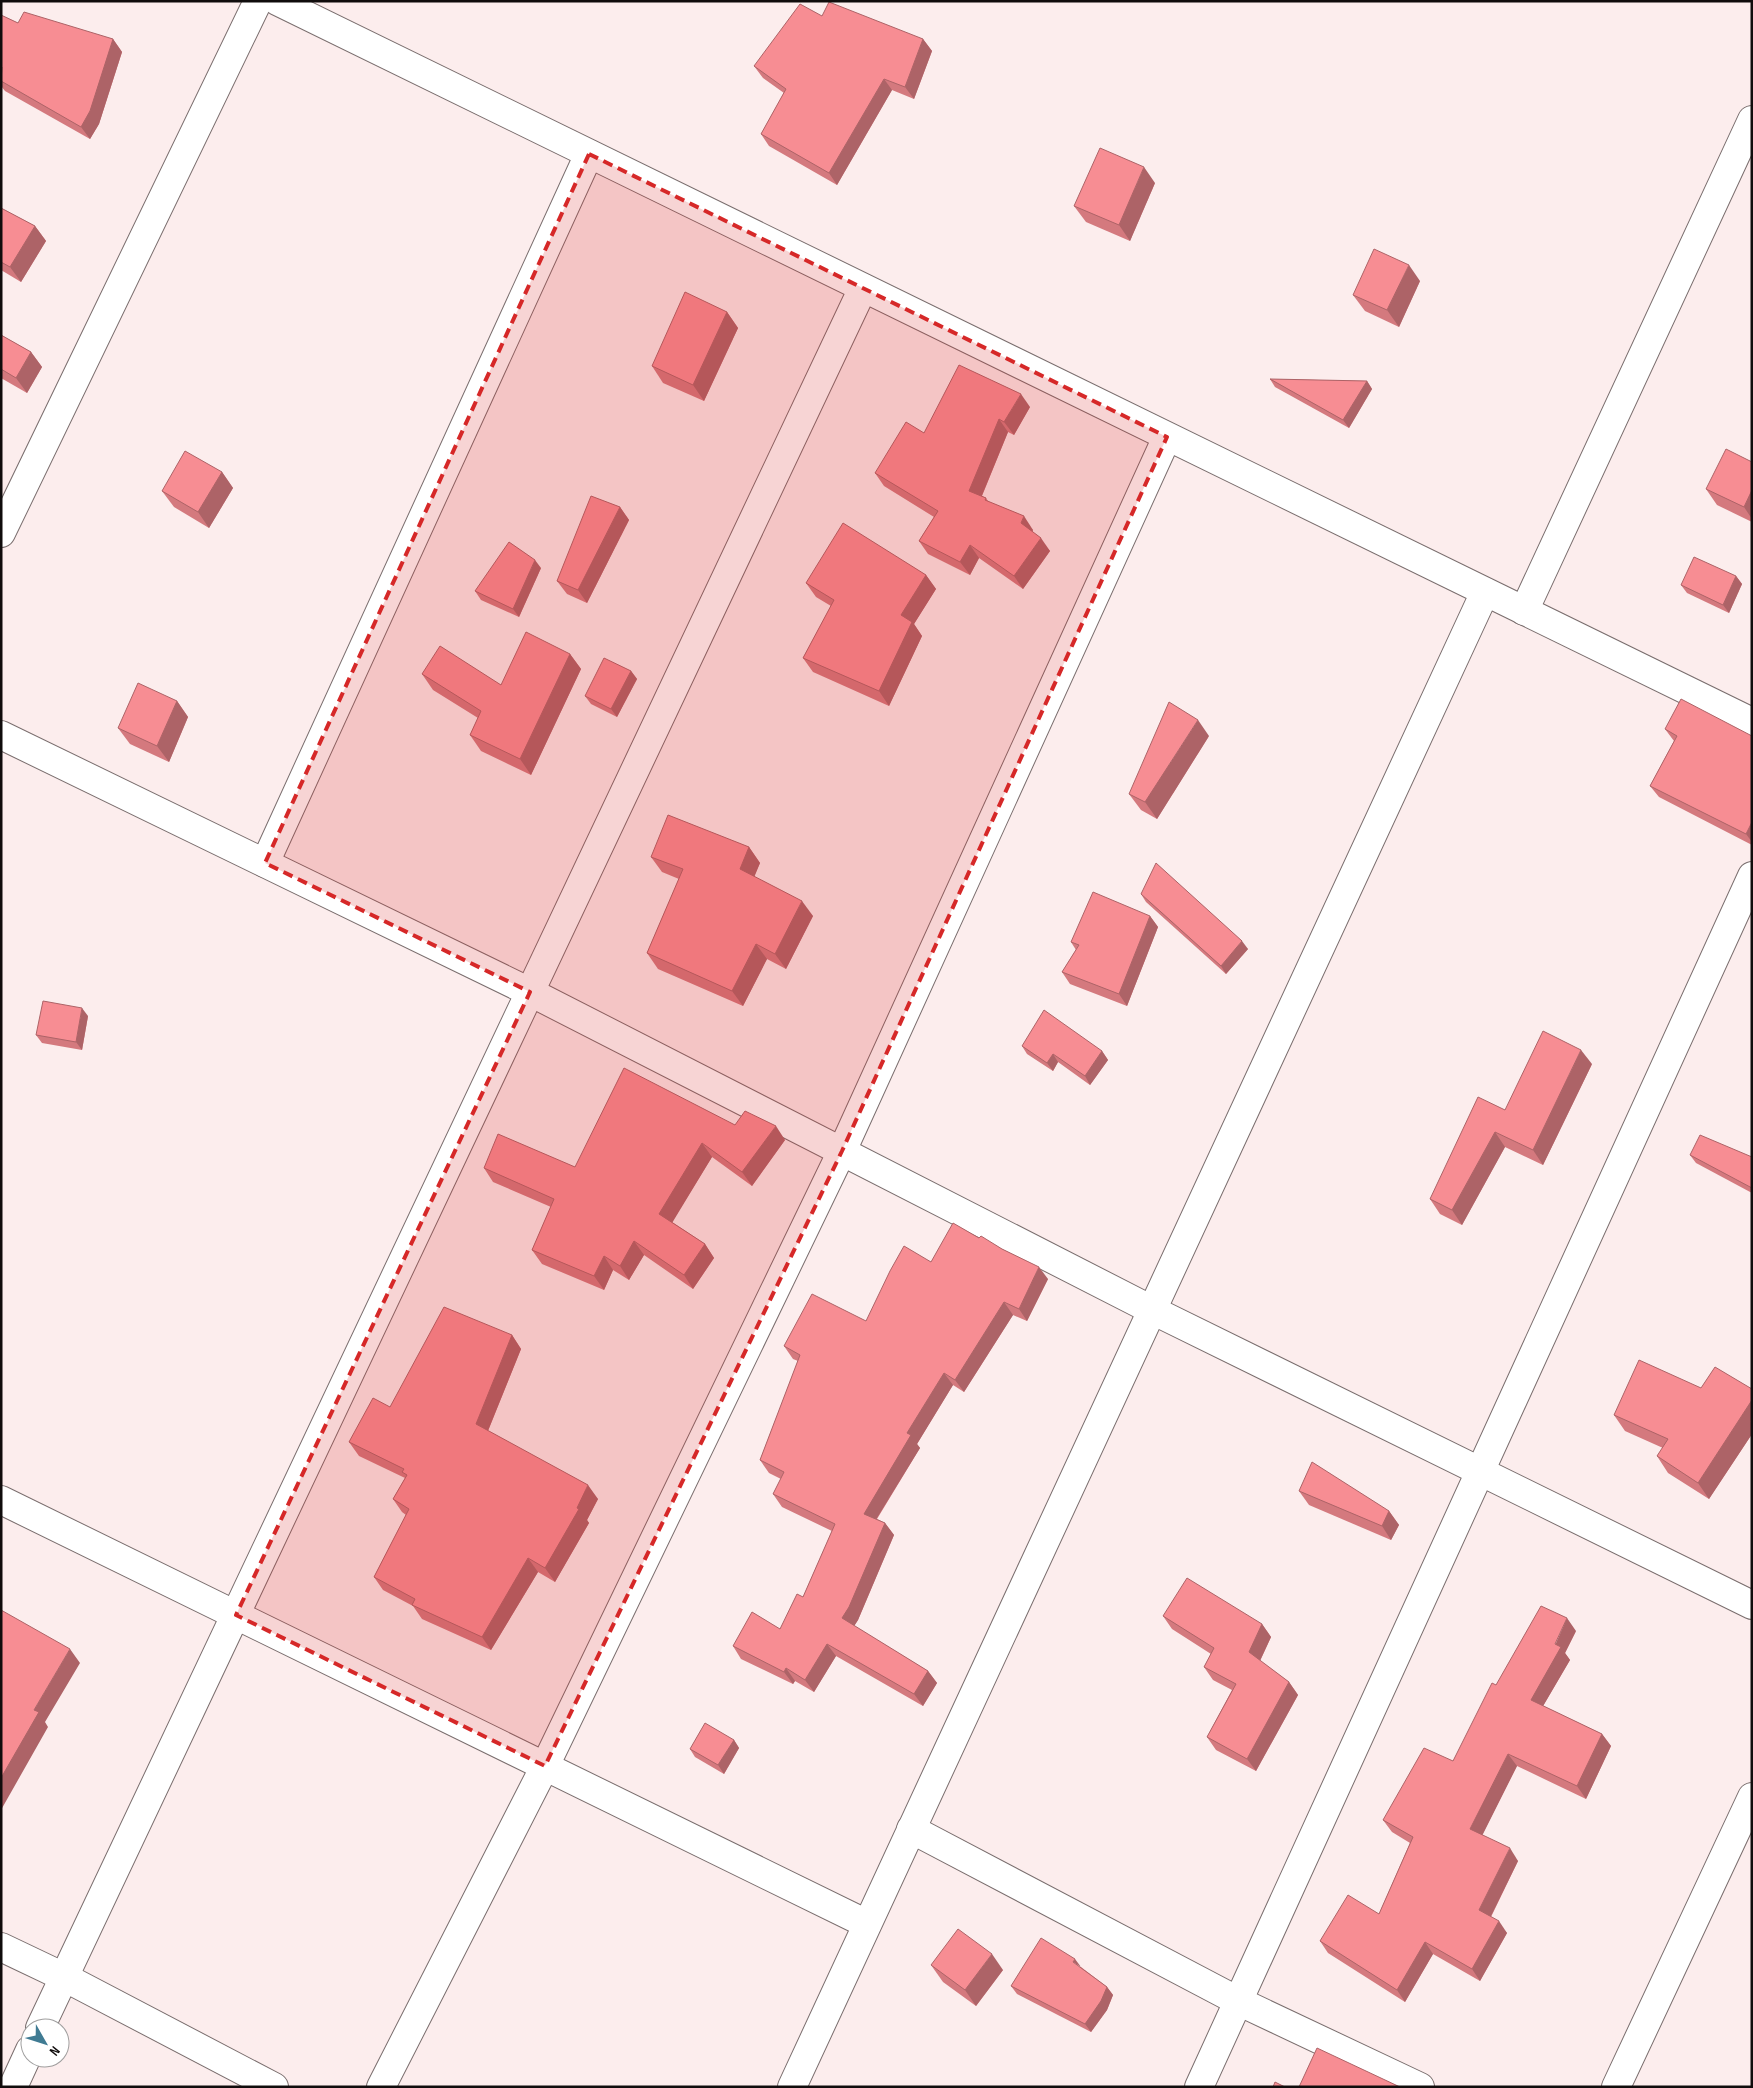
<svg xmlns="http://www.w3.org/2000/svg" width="1753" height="2088" font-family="'Sofia Sans Condensed',sans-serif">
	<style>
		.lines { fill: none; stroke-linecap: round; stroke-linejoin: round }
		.street-casing { stroke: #7a6e6e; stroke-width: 30 }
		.secondary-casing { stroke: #7a6e6e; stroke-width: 30 }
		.street { stroke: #fff; stroke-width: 28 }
		.secondary { stroke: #fff; stroke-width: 28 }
		.wall { fill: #d4797e }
		.shaded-wall { fill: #ad6367 }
		.building { fill: #f78d93; stroke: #ad6367 }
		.marked { fill: #d62828; fill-opacity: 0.2; stroke: #d62828; stroke-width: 4; stroke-dasharray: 10 6; stroke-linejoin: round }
	</style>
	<rect width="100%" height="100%" fill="#fceded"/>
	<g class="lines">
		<g class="street-casing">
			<g id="street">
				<polyline points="277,1 1752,722"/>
				<polyline points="1,533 258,1"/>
				<polyline points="1524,611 1752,120"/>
				<polyline points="1,735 530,992 1152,1310 1752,1605"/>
				<polyline points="265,863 589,154"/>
				<polyline points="1,1500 867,1924"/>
				<polyline points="911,1829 1238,2001 1420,2087"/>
				<polyline points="1,1947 64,1977 274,2087"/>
				<polyline points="40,2028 863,288"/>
				<polyline points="13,2087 30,2050"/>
				<polyline points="381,2087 545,1766 842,1151 1167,437"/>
				<polyline points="792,2087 1485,592"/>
				<polyline points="1199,2087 1752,876"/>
			</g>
		</g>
		<g class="secondary-casing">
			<polyline id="secondary" points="1616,2087 1752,1797"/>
		</g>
		<use href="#street" class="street"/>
		<use href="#secondary" class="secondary"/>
	</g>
	<g class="wall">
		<polygon points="1,15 18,23 113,39 122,52 99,124 90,139 5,91 1,86"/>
		<polygon points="822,16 923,39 932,51 914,99 892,90 837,185 769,146 761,134 784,93 763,78 754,66"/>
		<polygon points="1155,183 1130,241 1086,222 1074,206"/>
		<polygon points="1,208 35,226 46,241 21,282 1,270"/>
		<polygon points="1420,281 1399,327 1365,311 1353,295"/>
		<polygon points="727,312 738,328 704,401 663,383 652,366"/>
		<polygon points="1,335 31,352 42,367 27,393 1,378"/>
		<polygon points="1270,379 1367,381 1372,389 1349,428 1275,387"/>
		<polygon points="1030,407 1014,435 1008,432 982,496 986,498 988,501 1033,530 1032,532 1050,551 1023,589 979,558 970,575 928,554 919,541 934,517 884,486 875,473 924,433"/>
		<polygon points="1752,462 1752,522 1717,505 1706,489"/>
		<polygon points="222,472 233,488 209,528 174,507 162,491"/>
		<polygon points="620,507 629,520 587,603 567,594 557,581"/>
		<polygon points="541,568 519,617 481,600 475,591"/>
		<polygon points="926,575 936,589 914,624 922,636 889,706 813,672 803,658 831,606 816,597 806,583"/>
		<polygon points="1736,576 1742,584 1729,613 1687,593 1681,585"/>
		<polygon points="570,654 581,669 531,775 481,751 470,735 478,718 433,690 422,674 501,685"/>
		<polygon points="631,671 637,679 617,717 591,704 585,696"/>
		<polygon points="177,701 188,717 169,762 130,744 118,728"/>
		<polygon points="1665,729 1752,736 1752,845 1659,797 1650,786 1674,741"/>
		<polygon points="1209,736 1157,819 1141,810 1129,794"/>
		<polygon points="749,847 760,863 754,876 813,916 786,969 767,959 743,1006 658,969 647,953 679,879 662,872 651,857"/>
		<polygon points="1141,894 1248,949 1226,974 1146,902"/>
		<polygon points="1150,916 1158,927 1127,1006 1070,984 1062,972 1076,950 1071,942"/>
		<polygon points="88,1016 82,1050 42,1043 36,1035"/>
		<polygon points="1022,1046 1102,1051 1108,1060 1090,1085 1058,1062 1053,1071 1027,1054"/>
		<polygon points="1592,1064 1543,1165 1505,1147 1462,1225 1440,1214 1430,1199 1505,1110"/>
		<polygon points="735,1125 785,1140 752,1186 712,1157 672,1222 705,1244 714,1258 693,1289 644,1255 629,1280 613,1270 604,1290 542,1264 532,1250 551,1207 493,1182 484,1168 575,1167"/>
		<polygon points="1690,1155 1752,1157 1752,1193 1696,1163"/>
		<polygon points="931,1262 1048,1279 1027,1321 1013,1315 964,1392 953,1385 917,1444 920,1448 877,1519 885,1523 894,1535 858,1620 854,1626 928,1671 937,1683 923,1706 836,1656 814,1692 795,1681 793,1684 741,1659 733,1646 780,1629 803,1597 832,1531 782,1507 773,1494 781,1479 769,1473 760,1460 798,1361 793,1359 784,1346 866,1321"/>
		<polygon points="512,1335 521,1349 488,1431 598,1499 587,1520 589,1523 555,1582 538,1572 491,1650 422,1619 413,1606 383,1590 374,1577 406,1515 402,1512 393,1499 405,1478 359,1456 349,1442 390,1407"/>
		<polygon points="1752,1389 1752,1434 1709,1499 1668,1473 1657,1456 1663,1448 1625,1431 1614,1415"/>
		<polygon points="1299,1491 1389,1511 1399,1525 1391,1540 1309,1505"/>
		<polygon points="1163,1616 1262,1624 1271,1637 1260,1661 1289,1682 1298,1695 1256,1771 1216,1750 1207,1737 1232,1690 1213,1680 1204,1667 1211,1654 1172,1629"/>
		<polygon points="1576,1631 1565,1653 1570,1660 1543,1706 1602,1734 1611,1746 1586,1799 1517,1766 1482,1835 1518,1861 1491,1917 1507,1933 1480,1981 1433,1954 1405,2002 1328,1953 1320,1941 1379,1914 1410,1843 1392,1832 1383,1820 1453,1761 1496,1685"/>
		<polygon points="734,1740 739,1748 724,1774 695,1757 690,1749"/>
		<polygon points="931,1965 1003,1970 976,2006 943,1982"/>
		<polygon points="1081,1967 1107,1987 1113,1995 1107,2010 1091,2032 1017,1994 1011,1986"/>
	</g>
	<g class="shaded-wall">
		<polygon points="113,39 122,52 99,124 90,139 81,127"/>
		<polygon points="923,39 932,51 914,99 905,87"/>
		<polygon points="884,79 892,90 837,185 829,173"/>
		<polygon points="1144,167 1155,183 1130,241 1119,225"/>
		<polygon points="35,226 46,241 21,282 10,267"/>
		<polygon points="1409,265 1420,281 1399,327 1387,310"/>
		<polygon points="727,312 738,328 704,401 693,385"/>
		<polygon points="31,352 42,367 27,393 16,378"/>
		<polygon points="1367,381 1372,389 1349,428 1343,420"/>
		<polygon points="1021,394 1030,407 1014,435 1004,422"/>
		<polygon points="999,419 1008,432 978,505 969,491"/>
		<polygon points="222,472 233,488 209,528 198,512"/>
		<polygon points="1752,490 1752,519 1744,507"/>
		<polygon points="620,507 629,520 587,603 578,590"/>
		<polygon points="1024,516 1033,530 1030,536 1021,523"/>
		<polygon points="1041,538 1050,551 1023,589 1014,576"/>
		<polygon points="970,545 979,558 970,575 960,562"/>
		<polygon points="535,560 541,568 519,617 513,609"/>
		<polygon points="926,575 936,589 914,624 922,636 889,706 879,691 901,615"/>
		<polygon points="1736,576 1742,584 1729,613 1723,605"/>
		<polygon points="570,654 581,669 531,775 520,759"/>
		<polygon points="631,671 637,679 617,717 611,709"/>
		<polygon points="177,701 188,717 169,762 157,746"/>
		<polygon points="1198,720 1209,736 1157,819 1145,802"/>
		<polygon points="1752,822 1752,842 1746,834"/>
		<polygon points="749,847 760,863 751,885 740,869"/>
		<polygon points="802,901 813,916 786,969 775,954"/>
		<polygon points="1150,916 1158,927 1127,1006 1119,994"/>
		<polygon points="1242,941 1248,949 1226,974 1221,966"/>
		<polygon points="756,944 767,959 743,1006 732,991"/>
		<polygon points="82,1008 88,1016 82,1050 76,1042"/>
		<polygon points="1581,1050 1592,1064 1543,1165 1533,1150"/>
		<polygon points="1102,1051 1108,1060 1090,1085 1085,1076"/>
		<polygon points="1053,1054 1058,1062 1053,1071 1047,1063"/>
		<polygon points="776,1126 785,1140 752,1186 742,1172"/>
		<polygon points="1495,1132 1505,1147 1462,1225 1452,1210"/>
		<polygon points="702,1143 712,1157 669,1228 659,1214"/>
		<polygon points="634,1241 644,1255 629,1280 620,1266"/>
		<polygon points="705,1244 714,1258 693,1289 684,1275"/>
		<polygon points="604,1256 613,1270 604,1290 594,1276"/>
		<polygon points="1039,1267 1048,1279 1027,1321 1019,1309"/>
		<polygon points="1004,1302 1013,1315 964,1392 955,1380"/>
		<polygon points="512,1335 521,1349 485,1438 476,1424"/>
		<polygon points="944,1373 953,1385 917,1444 920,1448 872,1526 864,1514 907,1433"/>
		<polygon points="1752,1400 1752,1422 1750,1421 1752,1423 1752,1434 1709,1499 1698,1483"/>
		<polygon points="588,1485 598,1499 587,1520 589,1523 555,1582 545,1568"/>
		<polygon points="1389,1511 1399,1525 1391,1540 1382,1526"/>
		<polygon points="885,1523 894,1535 858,1620 851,1631 842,1618"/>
		<polygon points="528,1558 538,1572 491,1650 482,1637"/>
		<polygon points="1567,1618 1576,1631 1565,1653 1570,1660 1539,1713 1531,1700"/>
		<polygon points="1262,1624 1271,1637 1258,1665 1249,1652"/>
		<polygon points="827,1644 836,1656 814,1692 805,1680"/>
		<polygon points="70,1649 80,1663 45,1722 48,1727 1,1810 1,1778 34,1710"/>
		<polygon points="786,1668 795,1681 793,1684 784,1672"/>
		<polygon points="928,1671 937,1683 923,1706 914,1694"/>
		<polygon points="1289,1682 1298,1695 1256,1771 1247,1759"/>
		<polygon points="1602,1734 1611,1746 1586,1799 1577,1786"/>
		<polygon points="734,1740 739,1748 724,1774 718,1765"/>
		<polygon points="1508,1754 1517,1766 1479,1842 1470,1829"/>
		<polygon points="1510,1848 1518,1861 1488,1922 1479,1910"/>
		<polygon points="1499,1921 1507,1933 1480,1981 1472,1969"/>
		<polygon points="1425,1942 1433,1954 1405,2002 1397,1990"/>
		<polygon points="992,1954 1003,1970 976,2006 965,1990"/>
		<polygon points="1075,1959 1081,1967 1073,1962"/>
		<polygon points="1107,1987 1113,1995 1107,2010 1091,2032 1085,2024"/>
	</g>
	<g class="building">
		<polygon points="829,2 923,39 905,87 884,79 829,173 761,134 786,89 754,66 800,4 822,16"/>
		<polygon points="24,12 113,39 90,111 81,127 1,81 2,67 1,67 1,15 18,23"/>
		<polygon points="1100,148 1144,167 1119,225 1074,206"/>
		<polygon points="1,208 35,226 10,267 1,262"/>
		<polygon points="1374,249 1409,265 1387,310 1353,295"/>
		<polygon points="685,292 727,312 693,385 652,366"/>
		<polygon points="1,335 31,352 16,378 1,369"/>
		<polygon points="959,365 1021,394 1004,422 999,419 969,491 986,498 985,500 1024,516 1021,523 1041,538 1014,576 970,545 960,562 919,541 938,511 875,473 906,422 924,433"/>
		<polygon points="1270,379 1367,381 1343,420"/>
		<polygon points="1726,449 1752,462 1752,490 1744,507 1706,489"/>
		<polygon points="185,451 222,472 198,512 162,491"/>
		<polygon points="591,496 620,507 578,590 557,581"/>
		<polygon points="843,523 926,575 901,615 912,622 879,691 803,658 834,600 806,583"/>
		<polygon points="509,542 535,560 513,609 475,591"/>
		<polygon points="1694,557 1736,576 1723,605 1681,585"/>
		<polygon points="526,632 570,654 520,759 470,735 481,711 422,674 440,646 501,685"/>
		<polygon points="604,658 631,671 611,709 585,696"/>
		<polygon points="138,683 177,701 157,746 118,728"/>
		<polygon points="1681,699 1752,736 1752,822 1746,834 1650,786 1677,736 1665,729"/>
		<polygon points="1169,702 1198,720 1145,802 1129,794"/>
		<polygon points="668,815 749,847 740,869 802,901 775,954 756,944 732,991 647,953 683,869 651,857"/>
		<polygon points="1156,863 1242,941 1221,966 1141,894"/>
		<polygon points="1093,892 1150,916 1119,994 1062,972 1079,945 1071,942"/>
		<polygon points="43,1001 82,1008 76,1042 36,1035"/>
		<polygon points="1044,1010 1102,1051 1085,1076 1053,1054 1047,1063 1022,1046"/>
		<polygon points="1543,1031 1581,1050 1533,1150 1495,1132 1452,1210 1430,1199 1478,1097 1505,1110"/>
		<polygon points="624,1068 735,1125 745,1111 776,1126 742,1172 702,1143 659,1214 705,1244 684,1275 634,1241 620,1266 604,1256 594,1276 532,1250 554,1199 484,1168 498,1134 575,1167"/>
		<polygon points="1700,1135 1752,1157 1752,1188 1690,1155"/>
		<polygon points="953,1223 979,1238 981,1236 1002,1249 1039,1267 1019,1309 1004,1302 955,1380 944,1373 907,1433 911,1435 864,1514 885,1523 849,1607 842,1618 928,1671 914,1694 827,1644 805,1680 786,1668 784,1672 733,1646 752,1612 780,1629 797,1594 803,1597 835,1524 773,1494 784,1472 760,1460 800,1355 784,1346 812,1294 866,1321 890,1271 904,1246 931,1262"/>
		<polygon points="444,1307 512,1335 476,1424 588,1485 577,1508 579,1509 545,1568 528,1558 482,1637 412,1605 415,1599 374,1577 409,1509 393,1499 407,1475 402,1472 404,1469 349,1442 373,1398 390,1407"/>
		<polygon points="1639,1360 1701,1388 1715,1367 1752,1389 1752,1400 1698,1483 1657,1456 1668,1439 1614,1415"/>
		<polygon points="1312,1462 1389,1511 1382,1526 1299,1491"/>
		<polygon points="1187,1578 1262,1624 1249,1652 1289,1682 1247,1759 1207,1737 1236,1684 1204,1667 1214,1648 1163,1616"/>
		<polygon points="1541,1606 1567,1618 1555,1644 1561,1647 1531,1700 1602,1734 1577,1786 1508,1754 1470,1829 1510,1848 1479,1910 1499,1921 1472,1969 1425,1942 1397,1990 1320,1941 1348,1895 1379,1914 1413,1837 1383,1820 1424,1748 1453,1761 1492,1683 1496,1685"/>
		<polygon points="1,1610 70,1649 34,1710 39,1712 1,1778"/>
		<polygon points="705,1723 734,1740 718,1765 690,1749"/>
		<polygon points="958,1929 992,1954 965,1990 931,1965"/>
		<polygon points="1041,1938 1075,1959 1073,1962 1107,1987 1101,2001 1085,2024 1011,1986"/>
		<polygon points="1317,2048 1400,2087 1299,2087"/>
		<polygon points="1275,2082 1285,2087 1273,2087"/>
	</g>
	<path class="marked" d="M589,154L1167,437L842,1151L545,1766L236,1615L530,992L265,863Z"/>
	<rect width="1753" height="2088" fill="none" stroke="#100c0c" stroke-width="5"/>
	<g transform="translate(45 2043) rotate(129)"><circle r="24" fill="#ffffff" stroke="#9f9e9e"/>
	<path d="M0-4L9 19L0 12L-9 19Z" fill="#407b93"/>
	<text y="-8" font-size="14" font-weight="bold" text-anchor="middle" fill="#100c0c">N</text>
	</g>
</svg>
